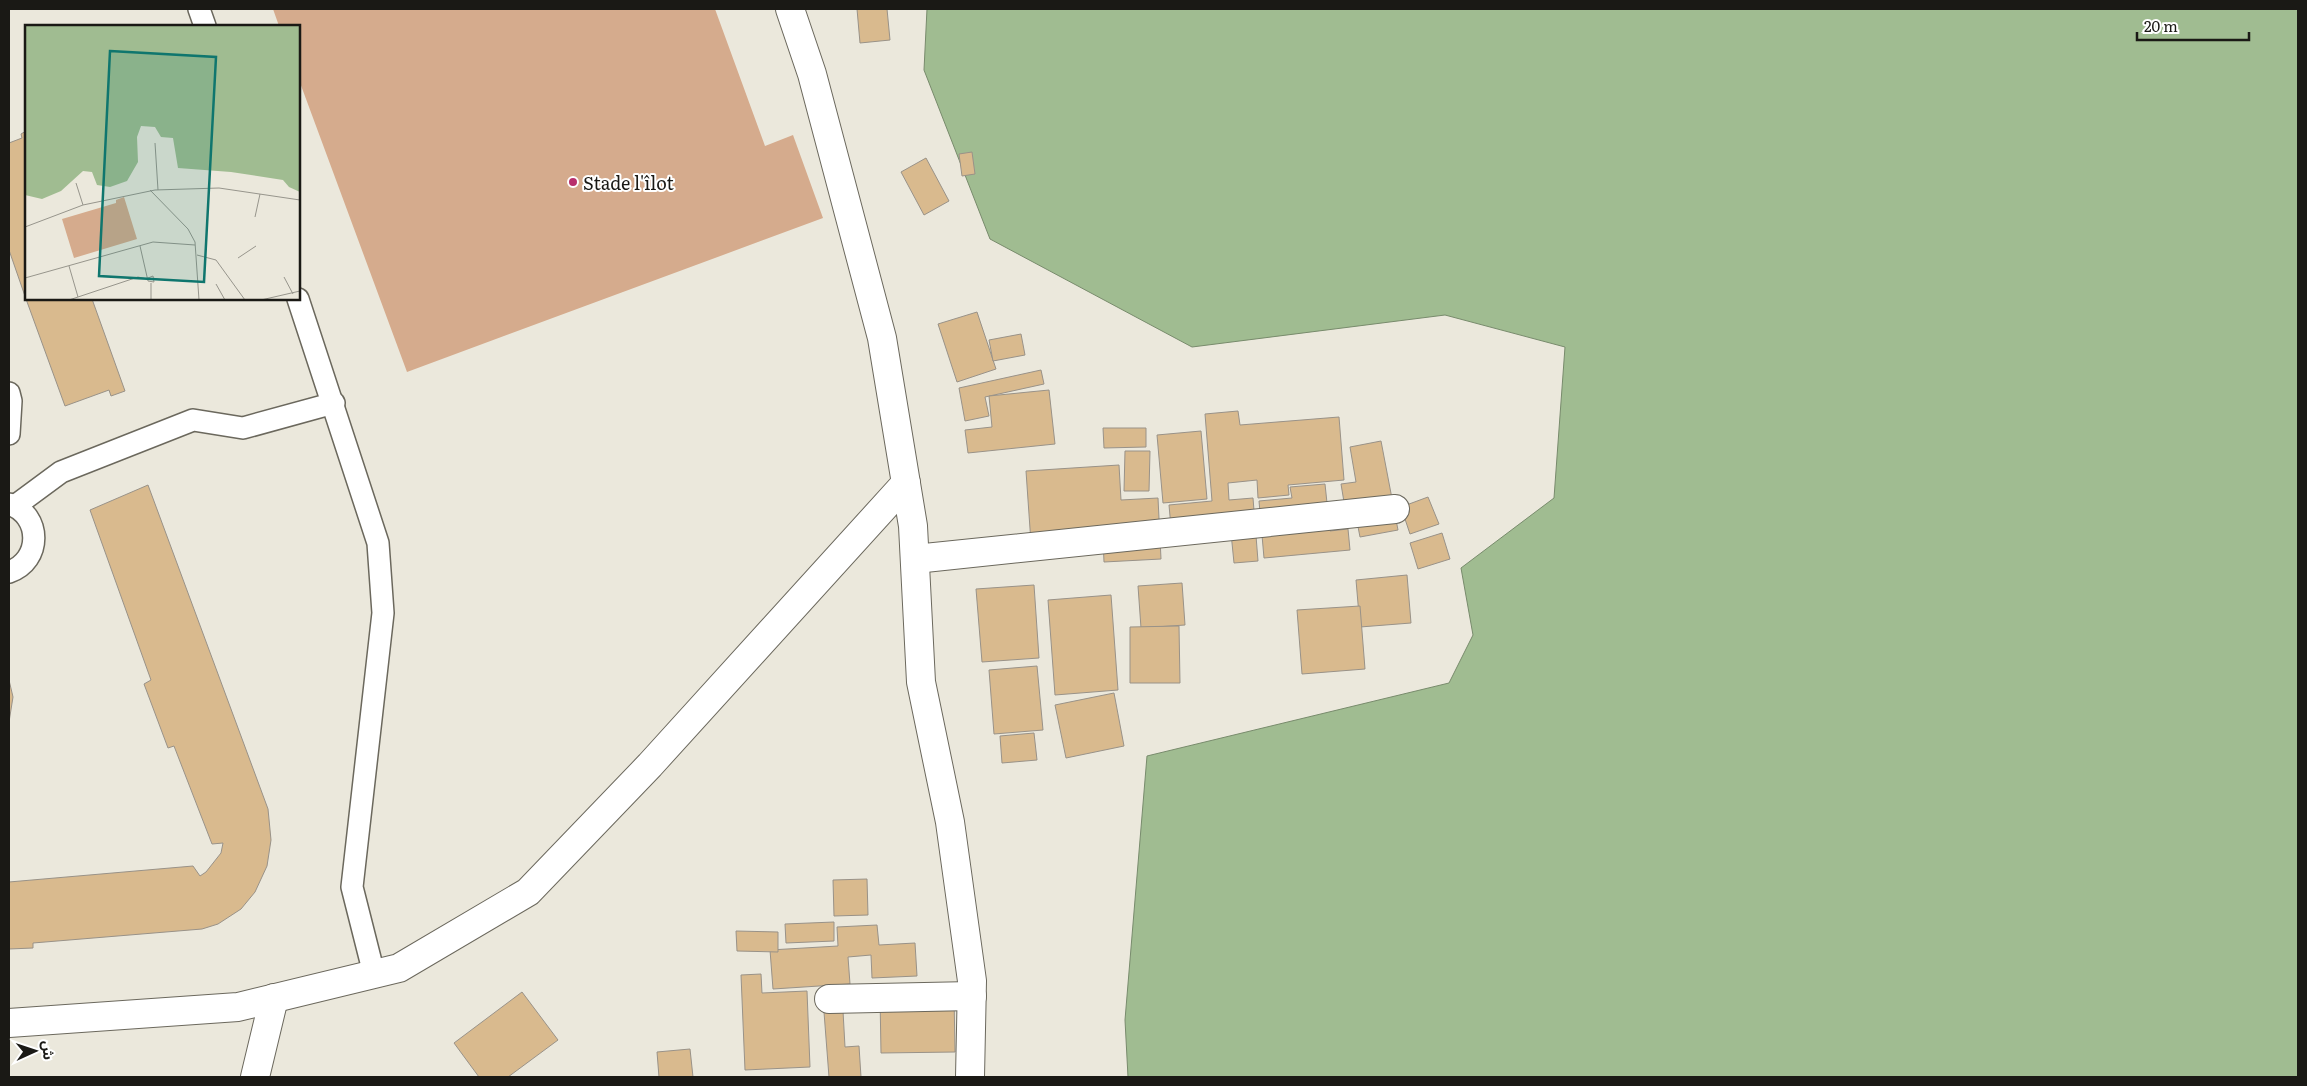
<svg xmlns="http://www.w3.org/2000/svg" width="2307" height="1086" font-family="Literata,'Noto Sans Arabic',serif">
	<style>
		.green { fill: #d5ab8d }
		.water { fill: #a0bc91; stroke: #788b6c }
		.building { fill: #d9ba8e; stroke: #999288 }
		.lines { fill: none; stroke-linecap: round; stroke-linejoin: round }
		.lane-casing { stroke: #6b685d; stroke-width: 24 }
		.street-casing { stroke: #6b685d; stroke-width: 30 }
		.lane { stroke: #fff; stroke-width: 21 }
		.street { stroke: #fff; stroke-width: 28 }
		.poi-dot { fill: #b82f6c; stroke: #fff; stroke-width: 2 }
		.labels { text-anchor: middle; dominant-baseline: central; stroke-width: 4; stroke-linejoin: round; paint-order: stroke }
		.poi-label { font-size: 18px; fill: #1a1915; stroke: #fff; text-anchor: start }
		.inset-road { fill: none; stroke: #97958c; stroke-width: 1 }
		.view { fill: #0f766e; fill-opacity: 0.15; stroke: #0f766e; stroke-width: 2.5 }
		.inset-edge { fill: none; stroke: #1a1915; stroke-width: 2.5 }
	</style>
	<rect width="100%" height="100%" fill="#ebe8dc"/>
	<polygon class="green" points="273,9 715,9 765,146 793,135 823,218 407,372 299,80 299,26 279,26"/>
	<polygon class="water" points="927,9 2298,9 2298,1077 1128,1077 1125,1020 1147,756 1449,683 1473,635 1461,568 1554,498 1565,347 1445,315 1192,347 990,239 924,70"/>
	<g class="building">
		<polygon points="857,9 887,9 890,40 860,43"/>
		<polygon points="26,131 26,299 9,250 9,143 22,138 21,134"/>
		<polygon points="972,152 975,174 962,176 959,154"/>
		<polygon points="926,158 949,201 924,215 901,172"/>
		<polygon points="26,299 92,299 125,391 111,396 109,390 65,406"/>
		<polygon points="977,312 996,369 957,382 938,324"/>
		<polygon points="1021,334 1025,355 993,361 989,340"/>
		<polygon points="1041,370 1044,384 985,397 989,416 965,421 959,388"/>
		<polygon points="1049,390 1055,444 968,453 965,430 992,427 989,396"/>
		<polygon points="1238,411 1240,425 1339,417 1344,480 1288,485 1289,495 1258,498 1257,480 1228,483 1229,500 1253,498 1258,561 1234,563 1231,533 1172,538 1169,505 1212,501 1205,414"/>
		<polygon points="1103,428 1146,428 1146,447 1104,448"/>
		<polygon points="1201,431 1207,499 1163,503 1157,435"/>
		<polygon points="1381,441 1398,530 1360,537 1354,506 1345,508 1341,484 1356,482 1350,447"/>
		<polygon points="1125,451 1150,451 1149,491 1124,491"/>
		<polygon points="1119,465 1121,500 1158,498 1161,559 1104,562 1103,539 1031,543 1026,471"/>
		<polygon points="1325,484 1330,531 1348,529 1350,550 1264,558 1259,501 1292,498 1290,487"/>
		<polygon points="148,485 268,809 271,840 267,866 255,892 241,909 218,924 202,929 33,943 33,948 9,949 9,882 193,866 200,876 206,872 221,853 223,843 212,844 174,746 168,748 144,684 151,680 90,510"/>
		<polygon points="1428,497 1439,524 1410,534 1401,507"/>
		<polygon points="1442,533 1450,559 1418,569 1410,543"/>
		<polygon points="1407,575 1411,623 1360,627 1356,580"/>
		<polygon points="1182,583 1185,625 1141,628 1138,586"/>
		<polygon points="1034,585 1039,658 982,662 976,589"/>
		<polygon points="1111,595 1118,690 1055,695 1048,600"/>
		<polygon points="1360,606 1365,669 1302,674 1297,610"/>
		<polygon points="1179,626 1180,683 1130,683 1130,627"/>
		<polygon points="1037,666 1043,730 994,734 989,670"/>
		<polygon points="9,680 13,697 9,722"/>
		<polygon points="1114,693 1124,746 1066,758 1055,705"/>
		<polygon points="1034,733 1037,760 1002,763 1000,736"/>
		<polygon points="867,879 868,915 834,916 833,880"/>
		<polygon points="834,922 834,941 786,943 785,924"/>
		<polygon points="877,925 879,945 915,943 917,976 872,978 871,955 848,957 850,984 773,989 770,950 838,946 837,927"/>
		<polygon points="736,931 778,932 778,952 737,951"/>
		<polygon points="761,974 762,993 807,991 810,1067 745,1070 741,975"/>
		<polygon points="522,992 558,1040 508,1077 479,1077 454,1043"/>
		<polygon points="954,994 955,1052 881,1053 880,996"/>
		<polygon points="843,1011 845,1047 859,1046 861,1077 829,1077 824,1012"/>
		<polygon points="690,1049 693,1077 659,1077 657,1052"/>
	</g>
	<g class="lines">
		<g class="lane-casing">
			<g id="lane">
				<polyline points="199,9 205,26"/>
				<polyline points="298,299 378,543 383,613 352,887 374,974"/>
				<polyline points="9,393 11,401 9,434"/>
				<path d="M9,504C42,515 42,561 9,572"/>
				<polyline points="15,506 61,472 193,420 243,428 334,403"/>
			</g>
		</g>
		<g class="street-casing">
			<g id="street">
				<polyline points="790,9 812,74 882,338 913,526 921,682 950,822 972,981 970,1077"/>
				<polyline points="915,559 1395,509"/>
				<polyline points="829,999 972,996"/>
				<polyline points="9,1023 238,1007 399,968 528,892 650,765 906,483"/>
				<polyline points="255,1077 274,998"/>
			</g>
		</g>
		<use href="#lane" class="lane"/>
		<use href="#street" class="street"/>
	</g>
	<circle class="poi-dot" cx="573" cy="182" r="5"/>
	<g class="labels">
		<g class="poi-label">
			<text x="583" y="182">Stade l'îlot</text>
		</g>
	</g>
	<g transform="translate(25 25)">
		<rect width="275" height="275" fill="#ebe8dc"/>
		<path d="M99,172L112,214L49,233L37,194L91,178V175Z" fill="#d5ab8d"/>
		<path d="M0,0H275V167L264,162L258,155L206,147L153,143L148,113L136,112L130,102L116,101L112,112L113,137L102,156L85,162L72,160L67,147L58,146L36,166L17,174L0,170Z" fill="#a0bc91"/>
		<path class="inset-road" d="M130,118L133,165M51,158L58,180M125,165L163,204L170,217L174,275M230,192L235,169M0,202L58,180L130,165L194,163L275,175M115,221L123,256L129,257L128,251L123,253M172,230L191,235L220,275M213,233L231,221M44,241L53,272M259,252L268,269M0,253L128,217L170,220M126,258V275M191,259L200,275M44,275L113,252L122,254M236,275L275,266"/>
		<path class="view" d="M85,26L191,32L179,257L74,251Z"/>
		<rect width="275" height="275" class="inset-edge"/>
	</g>
	<rect width="2307" height="1086" fill="none" stroke="#1a1915" stroke-width="20"/>
	<g transform="translate(35 1051) rotate(87)" stroke="#ffffff" stroke-width="4" paint-order="stroke">
	<path d="M0-4L9 19L0 12L-9 19Z" fill="#1a1915"/>
	<text y="-8" font-size="14" font-weight="bold" text-anchor="middle" fill="#1a1915">ش</text>
	</g>
	<path d="M2137 32v8h112v-8" fill="none" stroke="#1a1915" stroke-width="2.5"/>
	<text x="2144" y="32" font-size="15" fill="#1a1915" stroke="#ffffff" stroke-width="4" paint-order="stroke">20 m</text>
</svg>
